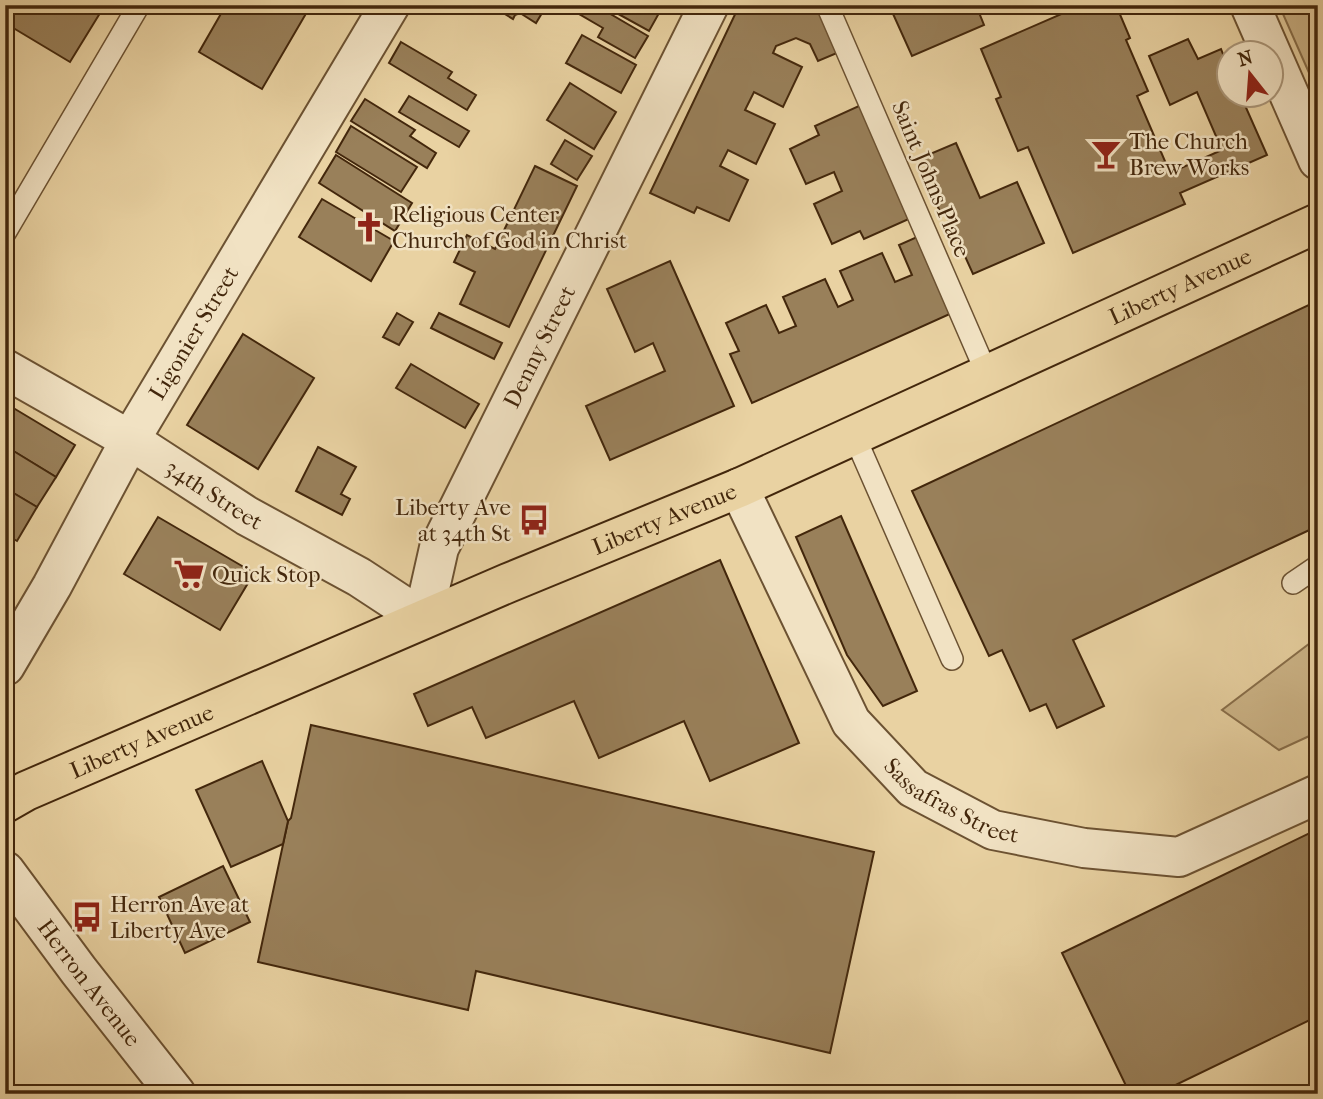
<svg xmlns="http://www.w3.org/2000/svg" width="1323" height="1099" font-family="'IM FELL French Canon',serif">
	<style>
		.green { fill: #cdb588; stroke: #886e4a; stroke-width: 2 }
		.building { fill: #99805a; stroke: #43270c; stroke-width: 2 }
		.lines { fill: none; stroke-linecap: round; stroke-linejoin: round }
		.service-casing { stroke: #6c5232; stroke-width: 24 }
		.minor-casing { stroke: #6c5232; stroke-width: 42 }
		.tertiary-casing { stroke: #6c5232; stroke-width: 42 }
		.primary-casing { stroke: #43270c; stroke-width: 42 }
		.service { stroke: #f1e2c3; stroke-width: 21 }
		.minor { stroke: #f1e2c3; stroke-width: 38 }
		.tertiary { stroke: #f1e2c3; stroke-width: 38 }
		.primary { stroke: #e9d2a2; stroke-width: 38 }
		.rail-casing { stroke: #43270c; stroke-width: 8 }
		.rail { stroke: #f1e2c3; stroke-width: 5; stroke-dasharray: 16; stroke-linecap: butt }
		.labels { text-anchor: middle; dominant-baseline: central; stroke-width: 5; stroke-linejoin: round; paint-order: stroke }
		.poi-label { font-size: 23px; fill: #43270c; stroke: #f1e2c3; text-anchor: start }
		.street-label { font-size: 23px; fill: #43270c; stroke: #f1e2c3 }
	</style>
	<rect width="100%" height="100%" fill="#e9d2a2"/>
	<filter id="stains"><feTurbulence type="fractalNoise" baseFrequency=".00286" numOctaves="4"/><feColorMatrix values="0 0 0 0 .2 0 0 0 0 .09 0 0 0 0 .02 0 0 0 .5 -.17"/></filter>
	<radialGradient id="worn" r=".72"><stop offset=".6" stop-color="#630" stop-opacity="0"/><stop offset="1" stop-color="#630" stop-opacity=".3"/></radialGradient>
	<g class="green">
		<polygon points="1279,5 1318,5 1318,93"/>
		<polygon points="1318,637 1318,732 1279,750 1222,710"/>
	</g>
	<g class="building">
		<polygon points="5,5 105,5 70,62 5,23"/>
		<polygon points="226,5 311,5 262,89 199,52"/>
		<polygon points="490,5 529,5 542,13 536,23 520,13 515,15 513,19"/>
		<polygon points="577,5 595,5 648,36 635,58 598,37 603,28 574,11"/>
		<polygon points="602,5 661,5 663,6 649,31"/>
		<polygon points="817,5 837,53 818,61 810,44 796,38 776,46 773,53 802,67 783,107 754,92 745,110 775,124 756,164 728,150 720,166 748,180 729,221 697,207 694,213 650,193 739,6"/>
		<polygon points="889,5 990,5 978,10 984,25 912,56"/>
		<polygon points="1082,5 1116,5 1130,38 1126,40 1148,91 1137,96 1170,173 1222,150 1197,92 1170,105 1149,56 1188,39 1198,59 1221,49 1228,67 1228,94 1240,94 1267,155 1180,193 1185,204 1073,253 1028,147 1018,151 996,99 1001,97 981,49"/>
		<polygon points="582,35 636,65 621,93 566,63"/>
		<polygon points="401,42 452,72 448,78 476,95 467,110 389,63"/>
		<polygon points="570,83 616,112 594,149 547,120"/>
		<polygon points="409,96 469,131 459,147 399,112"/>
		<polygon points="365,99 415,130 410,136 436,153 427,168 351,121"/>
		<polygon points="861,105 911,218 864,239 860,231 832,244 814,204 842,191 834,172 806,184 790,149 819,135 815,126"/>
		<polygon points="351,126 417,167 401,192 336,152"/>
		<polygon points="565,140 592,156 577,180 551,164"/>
		<polygon points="956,143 980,198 1017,182 1044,243 973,274 945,212 941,214 927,182 933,180 923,157"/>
		<polygon points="336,155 412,203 395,231 319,183"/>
		<polygon points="535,166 577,186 509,327 460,304 475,272 454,262 467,235 495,249"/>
		<polygon points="322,199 394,241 371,281 299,237"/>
		<polygon points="917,237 952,313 752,403 730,354 739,351 726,323 766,305 779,333 796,326 783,297 825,279 838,307 853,300 840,271 882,253 895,282 912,275 899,245"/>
		<polygon points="670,261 734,406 610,460 586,406 665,371 653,343 635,352 607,289"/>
		<polygon points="1313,303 1318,313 1318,526 1073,640 1104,706 1057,728 1046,704 1030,711 1002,650 989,656 912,491"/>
		<polygon points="397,313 413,322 399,345 383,337"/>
		<polygon points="439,313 502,343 494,359 431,328"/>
		<polygon points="243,334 314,378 258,469 187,425"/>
		<polygon points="411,364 479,404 465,428 396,388"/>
		<polygon points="5,403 75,445 56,477 5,446"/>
		<polygon points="7,447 56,477 37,507 5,488 5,450"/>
		<polygon points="318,447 356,467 341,494 350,499 342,515 296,491"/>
		<polygon points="5,488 37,507 17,541 5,534"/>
		<polygon points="841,516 917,691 883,706 847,655 796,537"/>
		<polygon points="158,517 254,573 220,630 124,574"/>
		<polygon points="720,560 799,743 710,781 684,721 599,758 574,701 486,738 472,707 428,726 414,694"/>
		<polygon points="311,725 874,852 830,1053 476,971 468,1010 258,962 288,821 291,818"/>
		<polygon points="262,761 288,821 283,844 231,867 196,790"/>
		<polygon points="1318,829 1318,1016 1157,1094 1130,1094 1062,953"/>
		<polygon points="223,866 250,922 185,953 159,897"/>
	</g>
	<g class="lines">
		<g class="service-casing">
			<g id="service">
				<polyline points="827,5 987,374"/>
				<polyline points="5,233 139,5"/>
				<polyline points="854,435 952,659"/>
				<polyline points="1293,583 1318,566"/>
			</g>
		</g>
		<g class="minor-casing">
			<g id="minor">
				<path id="s1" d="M390,5L130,440L247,516L359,577L423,619L439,548L709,5"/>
				<polyline points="1250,5 1318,160"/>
				<path id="s2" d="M739,488L851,722L913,788L993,830L1084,848L1179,857L1318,794"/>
			</g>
		</g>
		<g class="tertiary-casing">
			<g id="tertiary">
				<polyline points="5,369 130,440 52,586 5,666"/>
				<path id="s3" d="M5,871L79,971L176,1094"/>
			</g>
		</g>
		<g class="primary-casing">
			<g id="primary">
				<path id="s4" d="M5,803L26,791L508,583L739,488L1318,223"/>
			</g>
		</g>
		<use href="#service" class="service"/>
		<use href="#minor" class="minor"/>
		<use href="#tertiary" class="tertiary"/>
		<use href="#primary" class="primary"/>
		<g class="rail-casing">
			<polyline id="rail" points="1299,1094 1318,1085"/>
		</g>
		<use href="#rail" class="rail"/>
	</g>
	<defs>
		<g id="bar-bare" transform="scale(2.415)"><path d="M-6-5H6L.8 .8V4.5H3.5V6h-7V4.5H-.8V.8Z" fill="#8f2418" stroke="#f1e2c3" stroke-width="2.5" paint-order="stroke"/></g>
		<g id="church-bare" transform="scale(2.415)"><path d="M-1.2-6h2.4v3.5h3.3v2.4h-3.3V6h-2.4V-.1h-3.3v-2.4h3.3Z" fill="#8f2418" stroke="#f1e2c3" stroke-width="2.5" paint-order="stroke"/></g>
		<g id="bus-bare" transform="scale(2.415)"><path d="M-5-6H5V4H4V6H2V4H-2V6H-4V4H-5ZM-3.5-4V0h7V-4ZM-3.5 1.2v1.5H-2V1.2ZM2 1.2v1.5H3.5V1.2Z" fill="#8f2418" stroke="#f1e2c3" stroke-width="2.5" paint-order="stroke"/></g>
		<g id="supermarket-bare" transform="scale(2.415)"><path d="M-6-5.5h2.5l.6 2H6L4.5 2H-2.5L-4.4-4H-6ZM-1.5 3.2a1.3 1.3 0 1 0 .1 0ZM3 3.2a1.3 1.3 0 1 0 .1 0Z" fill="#8f2418" stroke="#f1e2c3" stroke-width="2.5" paint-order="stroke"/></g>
	</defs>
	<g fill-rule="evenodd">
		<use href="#bar-bare" x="1106" y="154"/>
		<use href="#church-bare" x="369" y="227"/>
		<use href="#bus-bare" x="534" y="520"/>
		<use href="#supermarket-bare" x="189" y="574"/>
		<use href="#bus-bare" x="87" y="917"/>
	</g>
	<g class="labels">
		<g class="poi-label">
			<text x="1129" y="141">The Church<tspan x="1129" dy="26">Brew Works</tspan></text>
			<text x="392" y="214">Religious Center<tspan x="392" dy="26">Church of God in Christ</tspan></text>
			<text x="511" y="507" text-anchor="end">Liberty Ave<tspan x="511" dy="26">at 34th St</tspan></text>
			<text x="212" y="574">Quick Stop</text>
			<text x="110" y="904">Herron Ave at<tspan x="110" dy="26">Liberty Ave</tspan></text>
		</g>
		<g class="street-label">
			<text transform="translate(931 179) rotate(67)">Saint Johns Place</text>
			<text stroke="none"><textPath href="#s4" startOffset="1284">Liberty Avenue</textPath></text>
			<text transform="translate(194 333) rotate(-59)">Ligonier Street</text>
			<text stroke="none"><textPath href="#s1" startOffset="1148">Denny Street</textPath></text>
			<text stroke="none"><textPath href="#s1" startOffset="607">34th Street</textPath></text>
			<text stroke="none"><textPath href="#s4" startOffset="718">Liberty Avenue</textPath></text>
			<text stroke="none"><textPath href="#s4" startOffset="150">Liberty Avenue</textPath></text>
			<text stroke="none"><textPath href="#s2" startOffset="390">Sassafras Street</textPath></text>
			<text stroke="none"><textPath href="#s3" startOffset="140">Herron Avenue</textPath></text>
		</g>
	</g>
	<rect width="1323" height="1099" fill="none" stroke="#e9d2a2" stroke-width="28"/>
	<rect x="7" y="7" width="1309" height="1085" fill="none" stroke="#43270c" stroke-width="3.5"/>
	<rect x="14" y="14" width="1295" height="1071" fill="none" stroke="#43270c" stroke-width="2"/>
	<g transform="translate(1250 74) rotate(343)"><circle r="33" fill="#f1e2c3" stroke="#ab977a" stroke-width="2"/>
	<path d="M0-5L12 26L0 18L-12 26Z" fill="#8f2418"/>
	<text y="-10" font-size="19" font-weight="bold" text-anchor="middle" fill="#43270c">N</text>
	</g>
	<rect width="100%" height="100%" filter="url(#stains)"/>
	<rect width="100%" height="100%" fill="url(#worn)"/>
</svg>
